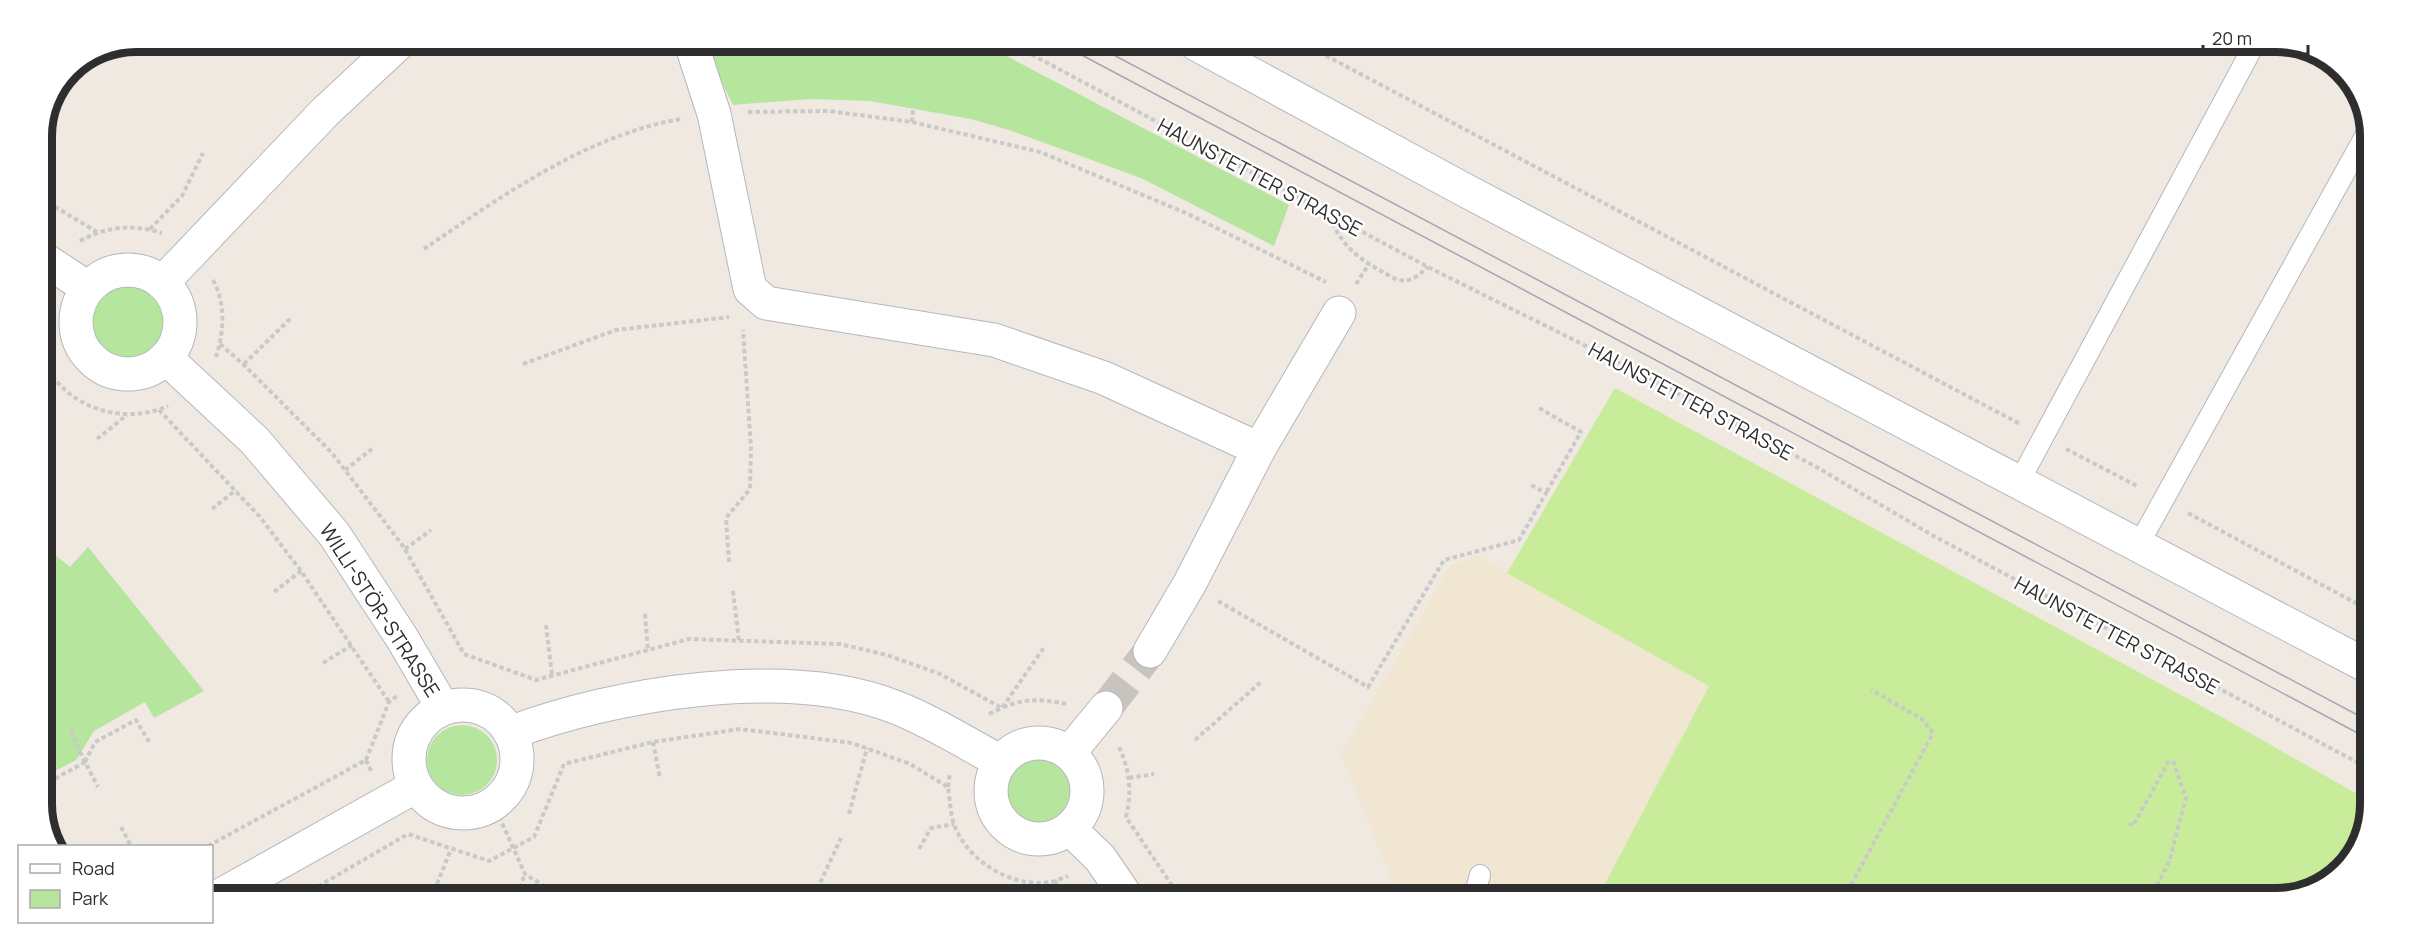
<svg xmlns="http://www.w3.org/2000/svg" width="2413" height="941" font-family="Manrope,sans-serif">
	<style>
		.education { fill: #f0e6d1 }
		.green { fill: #b6e59e }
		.pitch { fill: #c9ec9a }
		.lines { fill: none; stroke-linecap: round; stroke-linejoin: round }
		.minor-tunnel { stroke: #c8c4bd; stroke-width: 33; stroke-dasharray: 33 16; stroke-linecap: butt }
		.service-casing { stroke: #b4b7c1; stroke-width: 22 }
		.minor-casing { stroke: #b4b7c1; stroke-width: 35 }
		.secondary-casing { stroke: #b4b7c1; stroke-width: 35 }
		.path { stroke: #c9c9c9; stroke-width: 4; stroke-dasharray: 4.5 3; stroke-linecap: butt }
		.service { stroke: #fff; stroke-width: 20 }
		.minor { stroke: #fff; stroke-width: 33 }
		.secondary { stroke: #fff; stroke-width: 33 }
		.tram { stroke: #a3a6b8; stroke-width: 1.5 }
		.labels { text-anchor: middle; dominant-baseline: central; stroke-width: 5; stroke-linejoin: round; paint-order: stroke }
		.street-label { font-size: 20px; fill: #2e2e2e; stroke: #fff }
		.rim { fill: none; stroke: #2e2e2e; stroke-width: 8 }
	</style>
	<rect width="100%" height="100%" fill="#efe9e1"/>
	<polygon class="education" points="1479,556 1709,686 1598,897 1399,897 1341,754 1451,565"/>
	<g class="green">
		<polygon points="703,43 984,44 1289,205 1274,246 1141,178 1009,130 971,119 870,101 811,99 733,105"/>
		<circle cx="128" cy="321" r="37"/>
		<polygon points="42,545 70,567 88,547 204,691 154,718 145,702 94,731 76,760 42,778"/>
		<circle cx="462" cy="760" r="35"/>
		<circle cx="1039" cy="791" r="33"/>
	</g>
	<polygon class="pitch" points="1615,388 2227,720 2366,799 2366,835 2334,880 2277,899 1598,897 1709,686 1507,573"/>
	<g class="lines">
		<polyline class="minor-tunnel" points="1106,708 1150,651"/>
		<g class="service-casing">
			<g id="service">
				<polyline points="2019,482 2253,47"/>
				<polyline points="2139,544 2370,127"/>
				<polyline points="1474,897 1480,875"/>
			</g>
		</g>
		<g class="minor-casing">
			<g id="minor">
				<polyline points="691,43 714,114 750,289 766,303 994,340 1104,378 1259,449"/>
				<polyline points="42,258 88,288"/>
				<circle cx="128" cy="322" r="52"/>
				<polyline points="163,282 325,112 399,43"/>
				<polyline points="166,358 255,441 334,534 402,638 443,708"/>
				<polyline points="1150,651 1190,583 1259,449 1339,313"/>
				<circle cx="463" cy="759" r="54"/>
				<path d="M510,733C615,693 788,665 895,707C931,721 966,743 1001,762"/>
				<circle cx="1039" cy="791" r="48"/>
				<polyline points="1069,753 1106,708"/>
				<polyline points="1070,829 1100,858 1126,896"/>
				<polyline points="223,894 416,786"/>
			</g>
		</g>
		<g class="secondary-casing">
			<polyline id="secondary" points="1196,44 1459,187 2367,666"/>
		</g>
		<g class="path">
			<polyline points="1012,44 1428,267 1620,363 1813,465 1932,535 2366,767"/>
			<polyline points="1306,45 2020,424"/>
			<polyline points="748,112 829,111 912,122 1040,152 1186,213 1326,282"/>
			<polyline points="912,122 913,108"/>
			<polyline points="42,199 97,232"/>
			<path d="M1330,216C1339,243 1358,259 1383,272C1387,274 1394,279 1399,280C1411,283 1420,274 1428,267"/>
			<polyline points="150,229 182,196 203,153"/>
			<path d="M80,241C107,226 133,224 162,233"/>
			<path d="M424,249C502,196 587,135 681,119"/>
			<path d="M213,280C226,304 224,332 216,357"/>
			<polyline points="1356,284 1369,264"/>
			<path d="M220,344L244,365L332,453L403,546L464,654L536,680L689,639L840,644L887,655L940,674L1002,708C1023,698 1043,699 1066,704"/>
			<path d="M42,356C61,406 120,427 168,406"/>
			<polyline points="244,364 291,318"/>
			<polyline points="523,364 616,330 729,317"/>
			<polyline points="1539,408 1581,432 1546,493"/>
			<polyline points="159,410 260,517 301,571 389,702"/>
			<polyline points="97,439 127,415"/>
			<polyline points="2066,449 2139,487"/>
			<polyline points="345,470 372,449"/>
			<polyline points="212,509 236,490"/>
			<polyline points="2188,513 2367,609"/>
			<polyline points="405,549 431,530"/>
			<polyline points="729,562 726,518 750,489 751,448 743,330"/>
			<polyline points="733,591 739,641"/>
			<polyline points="274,592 301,571"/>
			<polyline points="1218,601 1368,687 1444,560 1519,540 1546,493 1529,484"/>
			<polyline points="645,614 648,650"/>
			<polyline points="546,625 552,675"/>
			<polyline points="323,663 352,645"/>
			<polyline points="989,714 1002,708 1045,646"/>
			<polyline points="71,731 84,761"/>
			<polyline points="1195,740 1261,682"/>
			<polyline points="653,742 660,778"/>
			<path d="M1119,747C1130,771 1132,791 1126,817L1179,896"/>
			<polyline points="366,760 372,773"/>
			<polyline points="85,762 95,742 136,720 149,742"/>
			<polyline points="1129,778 1154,774"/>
			<polyline points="42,786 85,762 98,787"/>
			<polyline points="948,787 950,773"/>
			<polyline points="493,803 525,874 558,895"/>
			<polyline points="849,814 867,748"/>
			<polyline points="2129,823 2133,826 2170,759"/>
			<polyline points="121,827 131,846"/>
			<polyline points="208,846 366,760 389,702 397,696"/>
			<polyline points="919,849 931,828 954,824"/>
			<polyline points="437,884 451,849"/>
			<path d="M305,894L408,834L489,861L534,837L564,764L653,742L740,729L852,743L910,764L948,787C950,799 950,813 954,824C967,862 1016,891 1055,881"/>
			<polyline points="517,895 525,874"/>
			<polyline points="814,896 841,838"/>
			<polyline points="1037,896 1043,891 1044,884"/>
			<polyline points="1066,896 1055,881 1068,876"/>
			<polyline points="1844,898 1933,733 1922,719 1871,690"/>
			<polyline points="2150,899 2169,862 2186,798 2173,761"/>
		</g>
		<use href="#service" class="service"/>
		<use href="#minor" class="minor"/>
		<use href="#secondary" class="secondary"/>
		<g class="tram">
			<polyline points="1061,44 2367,738"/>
			<polyline points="1093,44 2367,720"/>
		</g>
	</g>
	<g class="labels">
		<g class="street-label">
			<text transform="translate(1260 177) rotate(28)">HAUNSTETTER STRASSE</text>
			<text transform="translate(1691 401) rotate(28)">HAUNSTETTER STRASSE</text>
			<text transform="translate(380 610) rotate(57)">WILLI-STÖR-STRASSE</text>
			<text transform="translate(2117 635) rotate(28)">HAUNSTETTER STRASSE</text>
		</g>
	</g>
	<path d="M0 0H2413V941H0ZM136 52H2276A84 84 0 0 1 2360 136V804A84 84 0 0 1 2276 888H136A84 84 0 0 1 52 804V136A84 84 0 0 1 136 52Z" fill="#fff" fill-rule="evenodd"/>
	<path class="rim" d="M136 52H2276A84 84 0 0 1 2360 136V804A84 84 0 0 1 2276 888H136A84 84 0 0 1 52 804V136A84 84 0 0 1 136 52Z"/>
	<rect x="18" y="845" width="195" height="78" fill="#ffffff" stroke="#ababab" stroke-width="1.5"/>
	<rect x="30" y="864" width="30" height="9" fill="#ffffff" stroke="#ababab" stroke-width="1.5"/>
	<text x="72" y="875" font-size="18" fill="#2e2e2e">Road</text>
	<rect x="30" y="890" width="30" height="18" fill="#b6e59e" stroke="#ababab" stroke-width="1.5"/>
	<text x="72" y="905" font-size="18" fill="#2e2e2e">Park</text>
	<path d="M2203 45v9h105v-9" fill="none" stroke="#2e2e2e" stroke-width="3"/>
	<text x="2212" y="45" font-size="18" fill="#2e2e2e" stroke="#ffffff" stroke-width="4.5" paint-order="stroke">20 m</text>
</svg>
